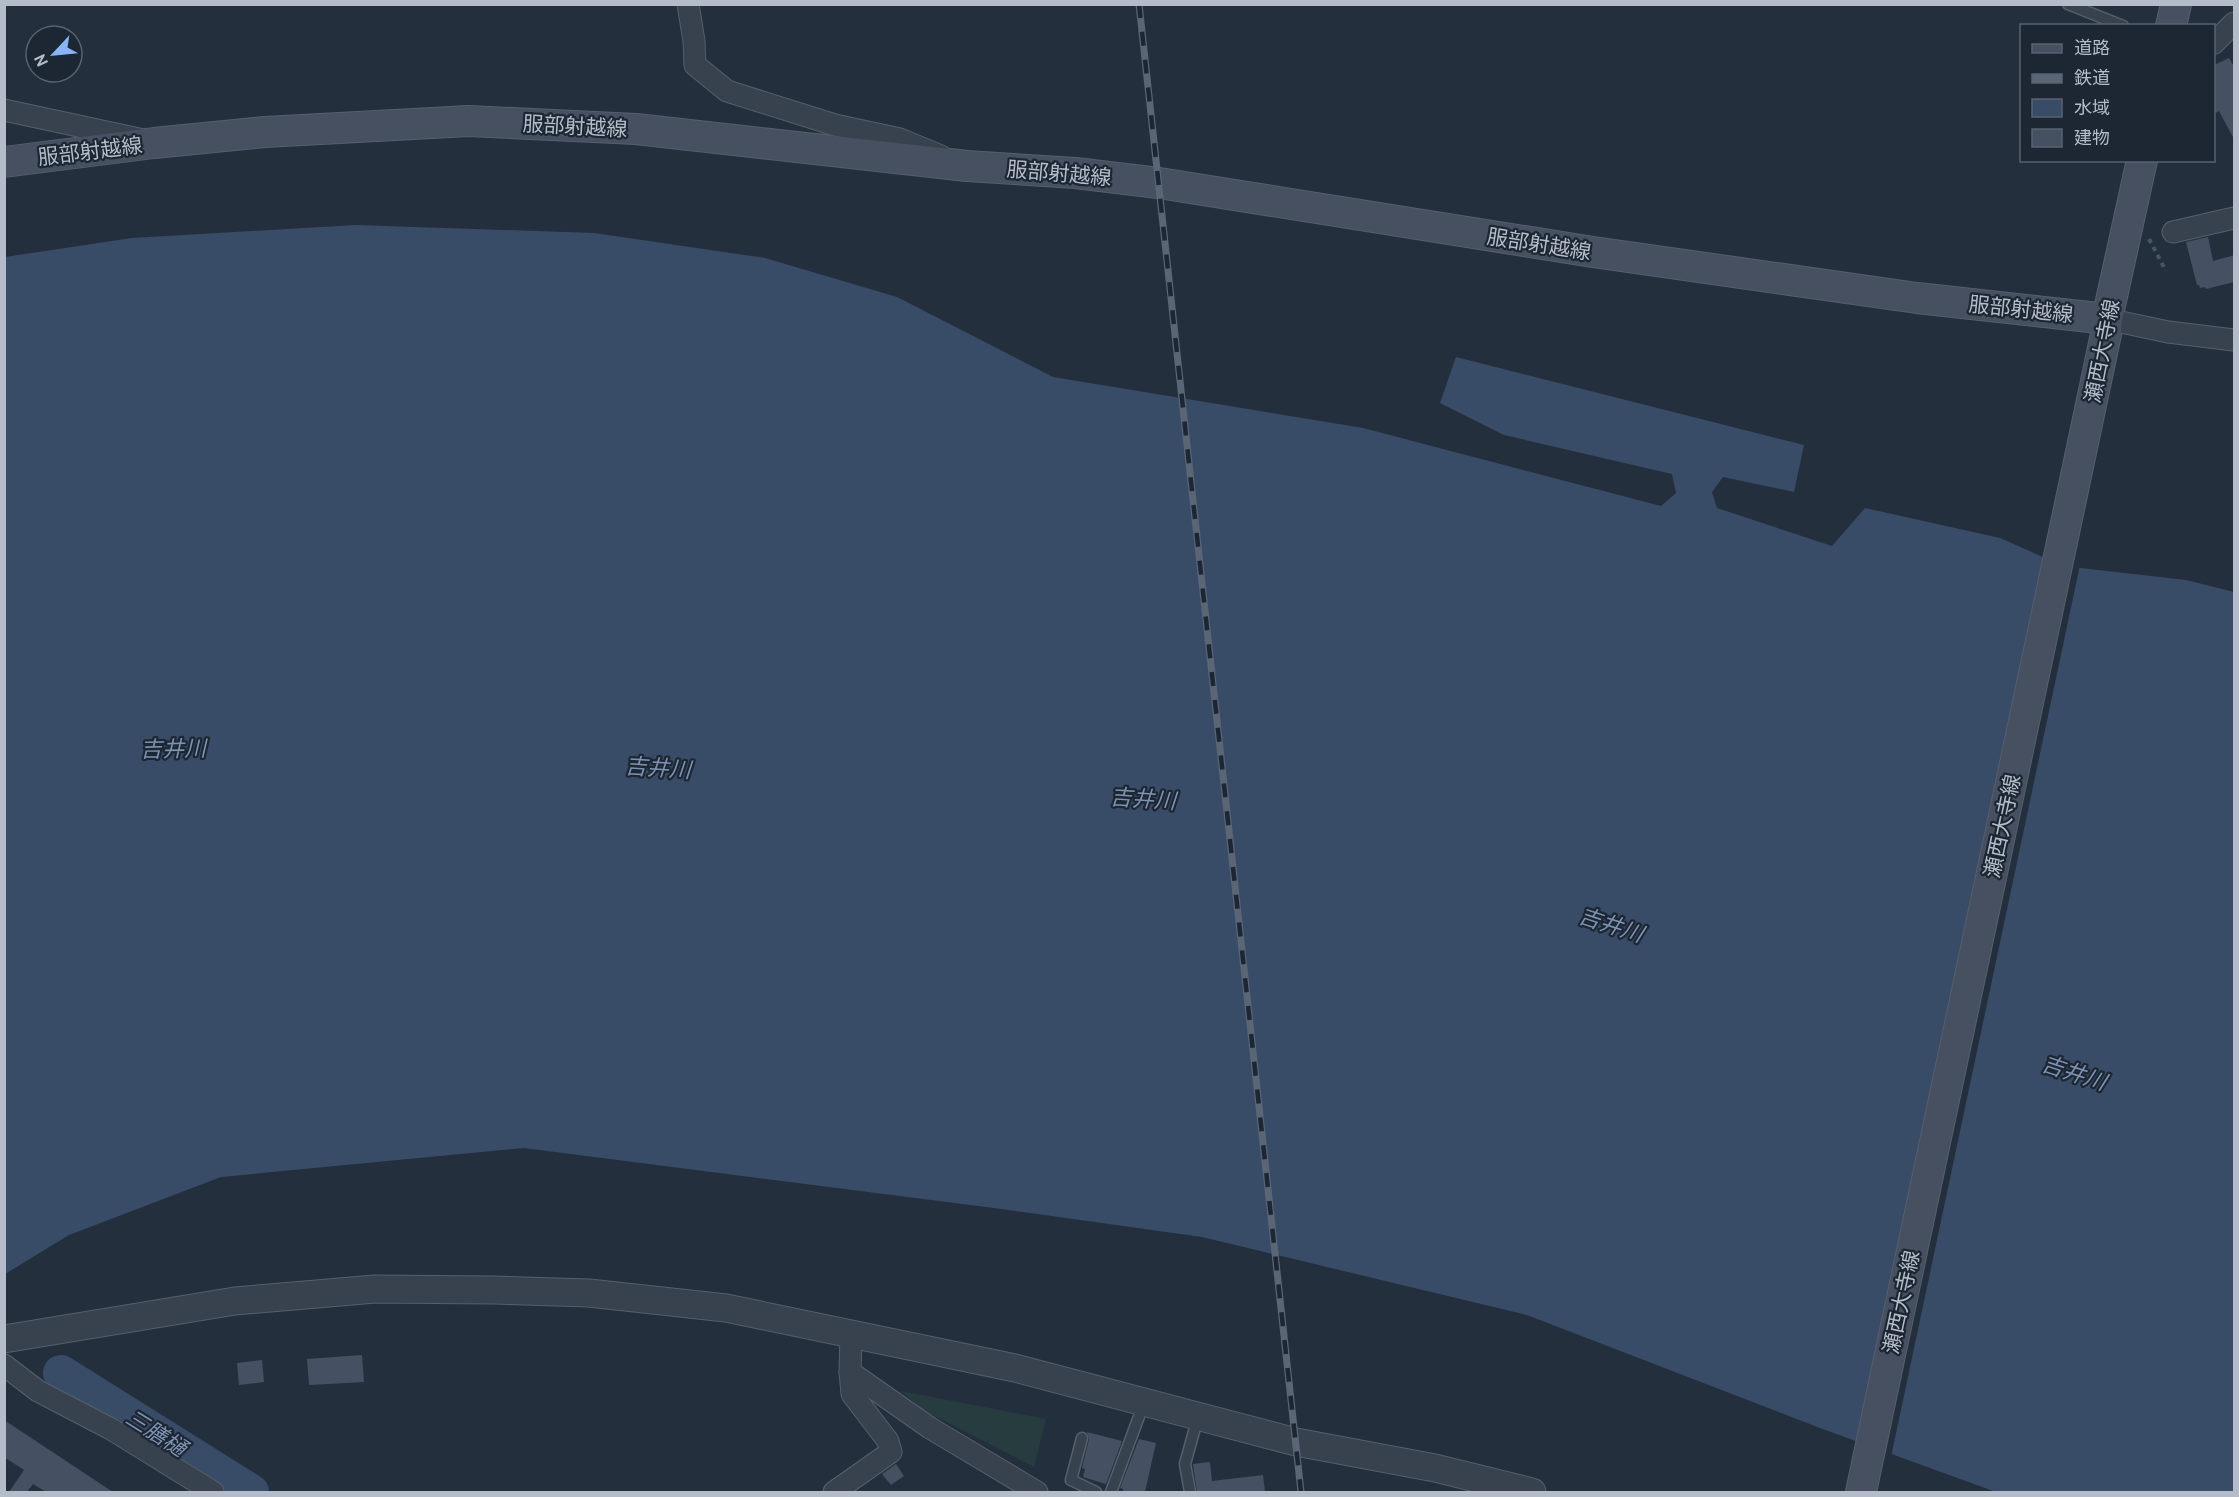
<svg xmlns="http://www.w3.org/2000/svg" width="2239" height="1497" font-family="Cabin,'Noto Sans JP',sans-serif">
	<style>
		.green { fill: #263c3f }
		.water { fill: #394c67 }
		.pier { fill: #242f3e }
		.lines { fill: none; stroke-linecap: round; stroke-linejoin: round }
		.river { stroke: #394c67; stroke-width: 36 }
		.building { fill: #455162 }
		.service-casing { stroke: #565f6c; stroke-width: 13 }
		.minor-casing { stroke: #565f6c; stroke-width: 23 }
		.tertiary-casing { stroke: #565f6c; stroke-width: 29 }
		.secondary-casing { stroke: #565f6c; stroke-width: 32 }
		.path { stroke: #44595c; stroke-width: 4; stroke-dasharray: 4.5 4.5; stroke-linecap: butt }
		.service { stroke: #38414e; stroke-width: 10 }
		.minor { stroke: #38414e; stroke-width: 21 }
		.tertiary { stroke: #38414e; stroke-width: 27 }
		.secondary { stroke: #465061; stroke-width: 30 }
		.rail-casing { stroke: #5a6575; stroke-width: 7 }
		.rail { stroke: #1d2633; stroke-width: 4.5; stroke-dasharray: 14; stroke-linecap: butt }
		.labels { text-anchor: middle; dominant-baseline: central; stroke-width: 4.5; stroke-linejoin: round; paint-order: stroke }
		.street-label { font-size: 21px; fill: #b4bcc9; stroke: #1d2633 }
		.water-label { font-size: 22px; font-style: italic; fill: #7c92b1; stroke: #1d2633 }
	</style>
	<rect width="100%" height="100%" fill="#242f3e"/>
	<polygon class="green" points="901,1391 1046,1419 1034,1467 923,1410"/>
	<polygon class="water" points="356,225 594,233 765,258 897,297 1053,377 1363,428 1661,506 1676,493 1672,474 1504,435 1440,403 1456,357 1804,445 1794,492 1723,477 1712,492 1717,508 1832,546 1865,508 2000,538 2063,566 2186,580 2234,592 2234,1492 1996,1492 1820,1428 1527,1315 1202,1237 994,1208 524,1148 221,1177 69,1235 5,1274 5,257 132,238"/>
	<polygon class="pier" points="2064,563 2080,565 1891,1457 1859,1445"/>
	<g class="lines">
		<polyline class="river" points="61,1373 251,1492"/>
	</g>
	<g class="building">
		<polygon points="2229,58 2235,68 2235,141 2219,111 2214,114 2214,65"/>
		<polygon points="2208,237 2213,261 2235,255 2234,282 2206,289 2205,287 2200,288 2199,285 2197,285 2186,242"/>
		<polygon points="362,1355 364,1382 309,1385 307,1359"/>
		<polygon points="262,1360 264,1382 239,1385 237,1363"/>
		<polygon points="4,1420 113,1492 46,1492 33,1484 27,1492 9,1492 24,1470 4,1457"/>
		<polygon points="1087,1432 1122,1441 1106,1484 1083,1477 1085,1469 1082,1468 1089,1439"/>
		<polygon points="1139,1439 1156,1443 1145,1492 1123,1492 1123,1489 1120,1488"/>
		<polygon points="1210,1462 1212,1481 1263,1475 1265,1492 1197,1492 1193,1464"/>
		<polygon points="896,1464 904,1476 891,1485 882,1474"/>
	</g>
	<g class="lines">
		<g class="service-casing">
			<g id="service">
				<polyline points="2068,4 2123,26"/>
				<polyline points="1082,1438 1071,1480 1096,1492"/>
				<polyline points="1111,1492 1144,1403"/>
				<polyline points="1190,1492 1185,1464 1198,1417"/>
			</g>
		</g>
		<g class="minor-casing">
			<g id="minor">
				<polyline points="688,4 694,41 695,65 727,91 835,125 900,139 941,156"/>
				<polyline points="2214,43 2234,23"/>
				<polyline points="4,110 139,139"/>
				<polyline points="2173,232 2234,218"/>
				<polyline points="2107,319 2168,332 2234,340"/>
				<polyline points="851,1335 850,1372 930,1428 1037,1492"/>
				<polyline points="4,1365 38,1391 111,1429 213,1492"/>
				<polyline points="834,1492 891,1452 888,1441 852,1394 850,1372"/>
			</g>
		</g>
		<g class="tertiary-casing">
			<polyline id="tertiary" points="4,1339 235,1301 375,1289 494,1290 589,1293 726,1308 1015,1368 1296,1442 1435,1468 1532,1492"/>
		</g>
		<g class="secondary-casing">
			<g id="secondary">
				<polyline points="2171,26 2176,4"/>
				<polyline points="4,162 154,143 265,132 469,121 636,129 967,166 1075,173 1159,183 1593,252 1917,298 2107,319"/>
				<polyline points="1861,1492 2106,334 2107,319 2142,160"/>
			</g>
		</g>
		<polyline class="path" points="2149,239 2166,271"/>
		<use href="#service" class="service"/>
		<use href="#minor" class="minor"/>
		<use href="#tertiary" class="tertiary"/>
		<use href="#secondary" class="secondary"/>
		<g class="rail-casing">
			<polyline id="rail" points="1139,4 1301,1492"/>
		</g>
		<use href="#rail" class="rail"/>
	</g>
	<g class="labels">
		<g class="street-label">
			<text transform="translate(575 126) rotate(3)">服部射越線</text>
			<text transform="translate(90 151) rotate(-7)">服部射越線</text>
			<text transform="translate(1059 173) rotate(5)">服部射越線</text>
			<text transform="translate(1539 244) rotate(9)">服部射越線</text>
			<text transform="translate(2021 309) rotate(6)">服部射越線</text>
			<text transform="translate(2102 351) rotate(-79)">瀬西大寺線</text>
			<text transform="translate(2002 826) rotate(-78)">瀬西大寺線</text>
			<text transform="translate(1901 1302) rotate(-78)">瀬西大寺線</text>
		</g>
		<g class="water-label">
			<text transform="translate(173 749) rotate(-1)">吉井川</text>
			<text transform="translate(658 768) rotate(4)">吉井川</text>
			<text transform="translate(1143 799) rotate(4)">吉井川</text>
			<text transform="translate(1611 925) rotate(18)">吉井川</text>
			<text transform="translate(2074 1073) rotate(18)">吉井川</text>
			<text transform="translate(156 1433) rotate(32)">三膳樋</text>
		</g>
	</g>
	<rect width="2239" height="1497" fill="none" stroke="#b4bcc9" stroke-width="12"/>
	<rect x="2020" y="24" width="195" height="138" fill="#1d2633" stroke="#59626f" stroke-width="1.5"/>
	<rect x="2032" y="44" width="30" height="9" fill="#465061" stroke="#59626f" stroke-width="1.5"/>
	<text x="2074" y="54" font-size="18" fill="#b4bcc9">道路</text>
	<rect x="2032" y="74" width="30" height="9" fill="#5a6575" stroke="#59626f" stroke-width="1.5"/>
	<text x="2074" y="84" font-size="18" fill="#b4bcc9">鉄道</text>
	<rect x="2032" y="99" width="30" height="18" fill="#394c67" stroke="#59626f" stroke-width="1.5"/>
	<text x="2074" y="114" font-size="18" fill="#b4bcc9">水域</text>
	<rect x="2032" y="129" width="30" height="18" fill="#455162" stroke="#59626f" stroke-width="1.5"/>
	<text x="2074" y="144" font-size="18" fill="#b4bcc9">建物</text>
	<g transform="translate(54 54) rotate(244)"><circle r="28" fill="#1d2633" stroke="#59626f" stroke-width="1.5"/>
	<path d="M0-4.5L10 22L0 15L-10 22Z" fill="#8ab4f8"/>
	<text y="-9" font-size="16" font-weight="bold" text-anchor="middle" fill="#b4bcc9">N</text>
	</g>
</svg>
